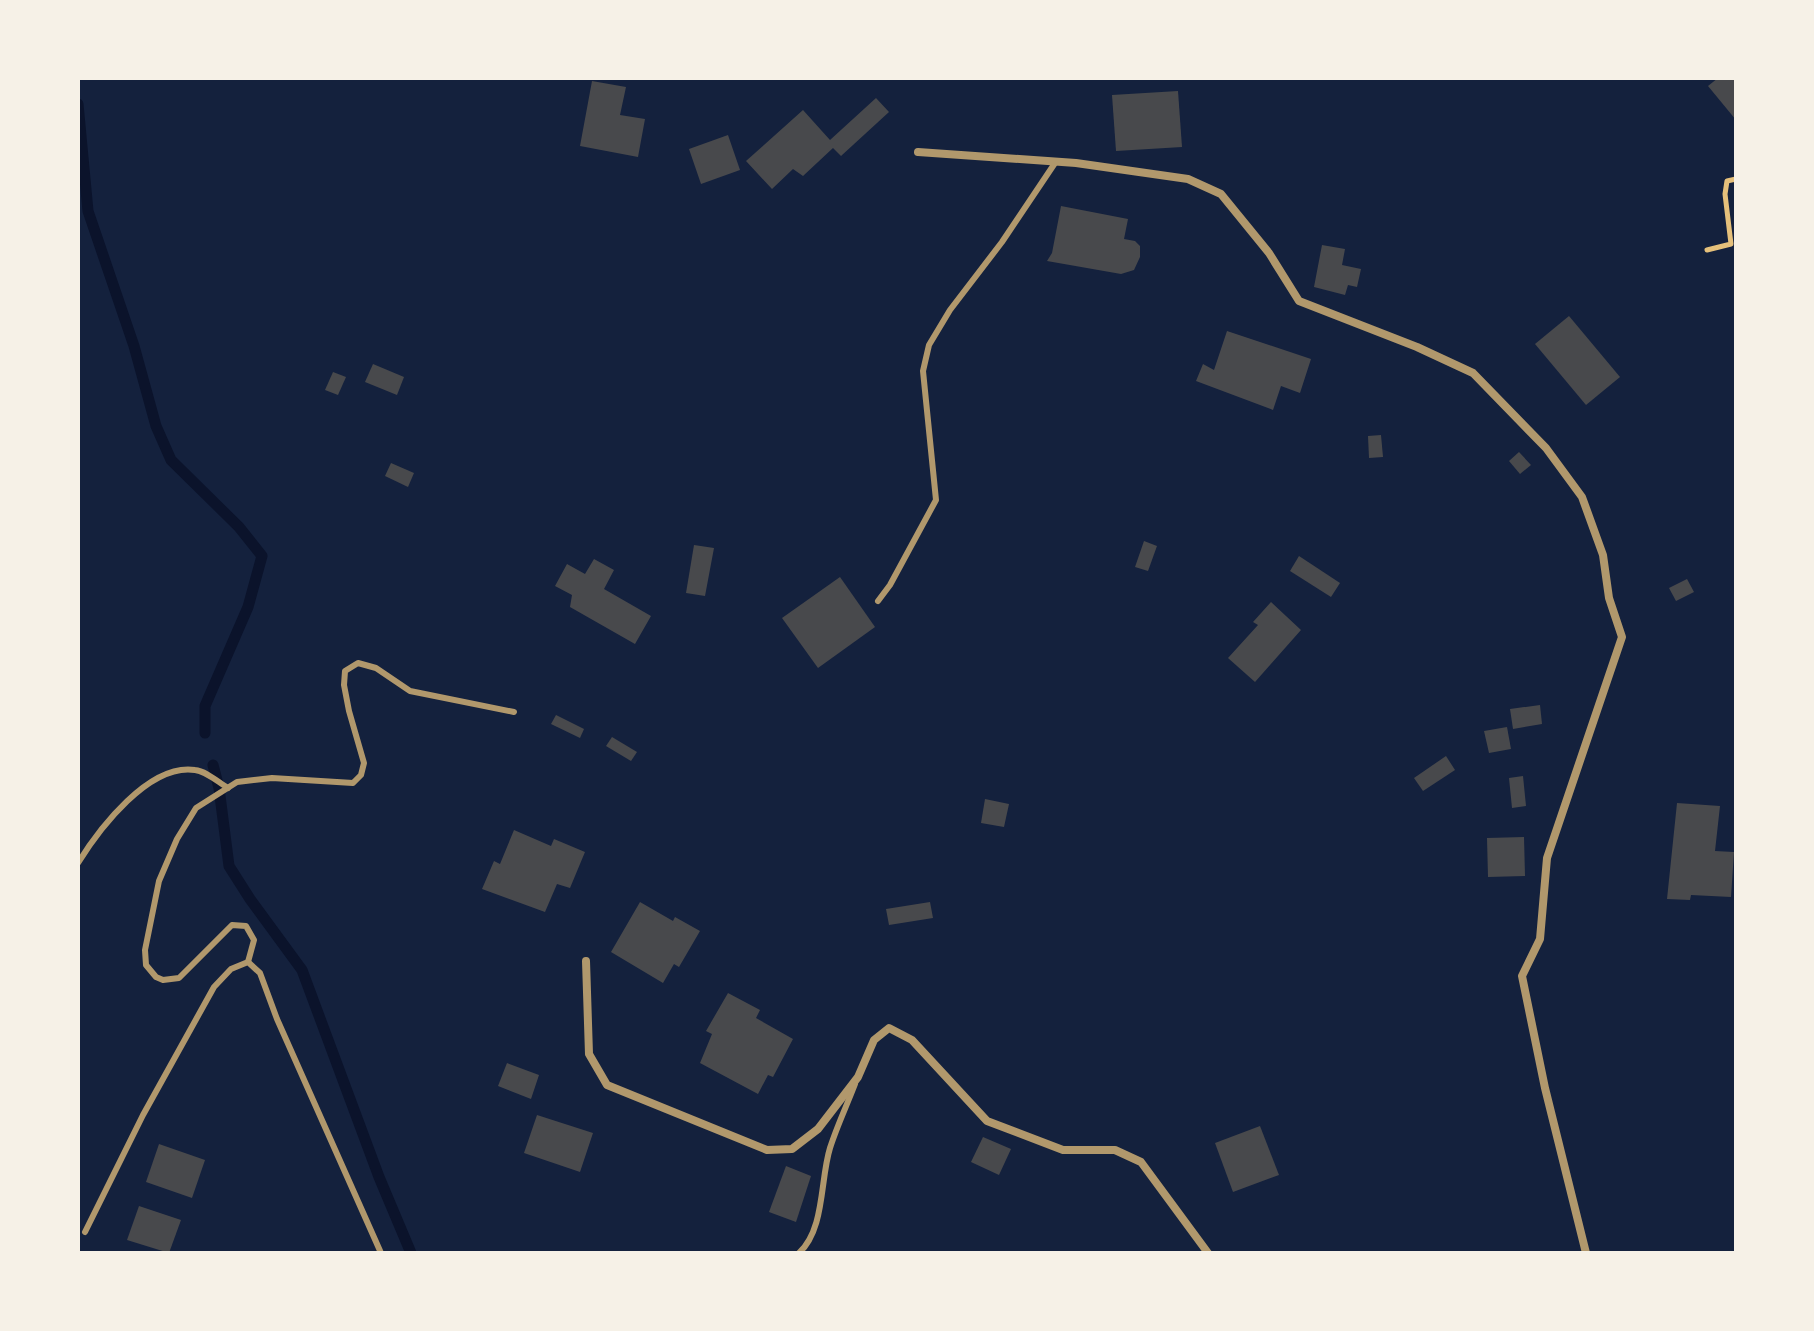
<svg xmlns="http://www.w3.org/2000/svg" width="1814" height="1331" font-family="Overpass,sans-serif">
	<style>
		.lines { fill: none; stroke-linecap: round; stroke-linejoin: round }
		.stream { stroke: #0b132b; stroke-width: 11 }
		.building { fill: #48494c }
		.path { stroke: #e5c07b; stroke-width: 5 }
		.service { stroke: #b1986c; stroke-width: 6 }
		.minor { stroke: #b1986c; stroke-width: 8 }
	</style>
	<rect width="100%" height="100%" fill="#14213d"/>
	<g class="lines">
		<g class="stream">
			<polyline points="78,104 88,211 134,346 156,426 171,460 239,527 262,556 248,607 205,706 205,733"/>
			<polyline points="213,765 219,788 229,866 250,899 302,970 379,1177 411,1253"/>
		</g>
	</g>
	<g class="building">
		<polygon points="1718,78 1736,78 1736,120 1708,86"/>
		<polygon points="592,81 626,87 620,115 645,119 638,157 580,146"/>
		<polygon points="1178,91 1182,147 1116,151 1112,95"/>
		<polygon points="876,98 889,112 841,156 833,148 803,176 793,169 772,189 746,161 803,110 830,140"/>
		<polygon points="728,135 740,170 701,184 689,149"/>
		<polygon points="1061,206 1128,219 1124,239 1135,241 1140,246 1140,257 1134,270 1121,274 1047,261 1052,253"/>
		<polygon points="1322,245 1345,249 1342,265 1361,269 1357,287 1348,285 1345,295 1314,287"/>
		<polygon points="1569,316 1620,377 1586,405 1535,344"/>
		<polygon points="1227,331 1311,359 1300,393 1281,386 1273,410 1196,381 1203,364 1214,370"/>
		<polygon points="373,364 404,377 397,395 365,382"/>
		<polygon points="333,372 346,377 338,395 325,390"/>
		<polygon points="1381,435 1383,457 1369,458 1368,436"/>
		<polygon points="1519,452 1531,465 1520,474 1509,461"/>
		<polygon points="391,463 414,473 408,487 385,476"/>
		<polygon points="1144,541 1157,546 1148,571 1135,567"/>
		<polygon points="694,545 714,548 705,596 686,593"/>
		<polygon points="1299,556 1340,583 1331,597 1290,571"/>
		<polygon points="594,559 614,570 604,589 651,616 635,644 570,607 572,595 555,586 567,564 585,574"/>
		<polygon points="840,577 875,627 818,668 782,618"/>
		<polygon points="1687,579 1694,592 1676,601 1669,588"/>
		<polygon points="1271,602 1301,630 1255,682 1228,658 1258,625 1253,622"/>
		<polygon points="1540,705 1542,724 1513,729 1510,709"/>
		<polygon points="556,715 584,729 580,738 551,724"/>
		<polygon points="1507,727 1511,749 1489,753 1484,731"/>
		<polygon points="612,737 637,752 631,761 606,746"/>
		<polygon points="1446,756 1455,770 1423,791 1414,778"/>
		<polygon points="1523,776 1526,806 1512,808 1509,778"/>
		<polygon points="985,799 1009,804 1004,827 981,823"/>
		<polygon points="1677,803 1720,806 1715,851 1734,852 1731,897 1691,895 1690,900 1667,899"/>
		<polygon points="514,830 551,846 554,839 585,852 570,888 557,884 545,912 482,889 494,861 500,864"/>
		<polygon points="1524,837 1525,876 1488,877 1487,838"/>
		<polygon points="640,902 673,921 675,917 700,931 679,967 674,964 663,983 611,952"/>
		<polygon points="930,902 933,918 889,925 886,909"/>
		<polygon points="728,993 760,1010 756,1018 793,1039 773,1077 768,1075 758,1094 700,1063 712,1034 706,1031"/>
		<polygon points="507,1063 539,1075 531,1099 498,1086"/>
		<polygon points="537,1115 593,1133 580,1172 524,1153"/>
		<polygon points="1260,1126 1279,1175 1233,1192 1215,1143"/>
		<polygon points="983,1137 1011,1149 999,1175 971,1162"/>
		<polygon points="159,1144 205,1160 192,1198 146,1182"/>
		<polygon points="786,1166 811,1176 796,1222 769,1212"/>
		<polygon points="139,1206 181,1220 169,1253 127,1240"/>
	</g>
	<g class="lines">
		<polyline class="path" points="1707,250 1731,244 1725,194 1727,181 1736,179"/>
		<g class="service">
			<polyline points="878,601 890,585 936,500 923,371 929,345 950,310 1002,242 1055,163"/>
			<path d="M78,863C99,829 149,763 195,770C206,771 218,782 228,788"/>
			<polyline points="248,962 254,940 246,926 232,925 179,978 163,980 156,977 146,965 145,950 159,881 177,839 196,808 237,782 272,778 353,783 361,775 364,763 349,711 344,685 345,671 358,663 376,668 410,691 514,712"/>
			<polyline points="85,1232 143,1115 214,987 231,969 248,962 260,973 277,1019 381,1253"/>
			<path d="M799,1253C825,1229 820,1180 830,1148C837,1126 847,1105 855,1084"/>
		</g>
		<g class="minor">
			<polyline points="918,152 1076,163 1188,179 1221,194 1269,253 1299,301 1417,347 1473,373 1546,448 1582,497 1603,555 1609,598 1622,637 1547,858 1540,939 1522,976 1545,1088 1586,1253"/>
			<polyline points="586,961 589,1054 607,1085 767,1150 792,1149 818,1129 858,1077 874,1040 889,1028 912,1040 987,1121 1063,1150 1115,1150 1141,1162 1208,1253"/>
		</g>
	</g>
	<rect width="1814" height="1331" fill="none" stroke="#f6f1e7" stroke-width="160"/>
</svg>
